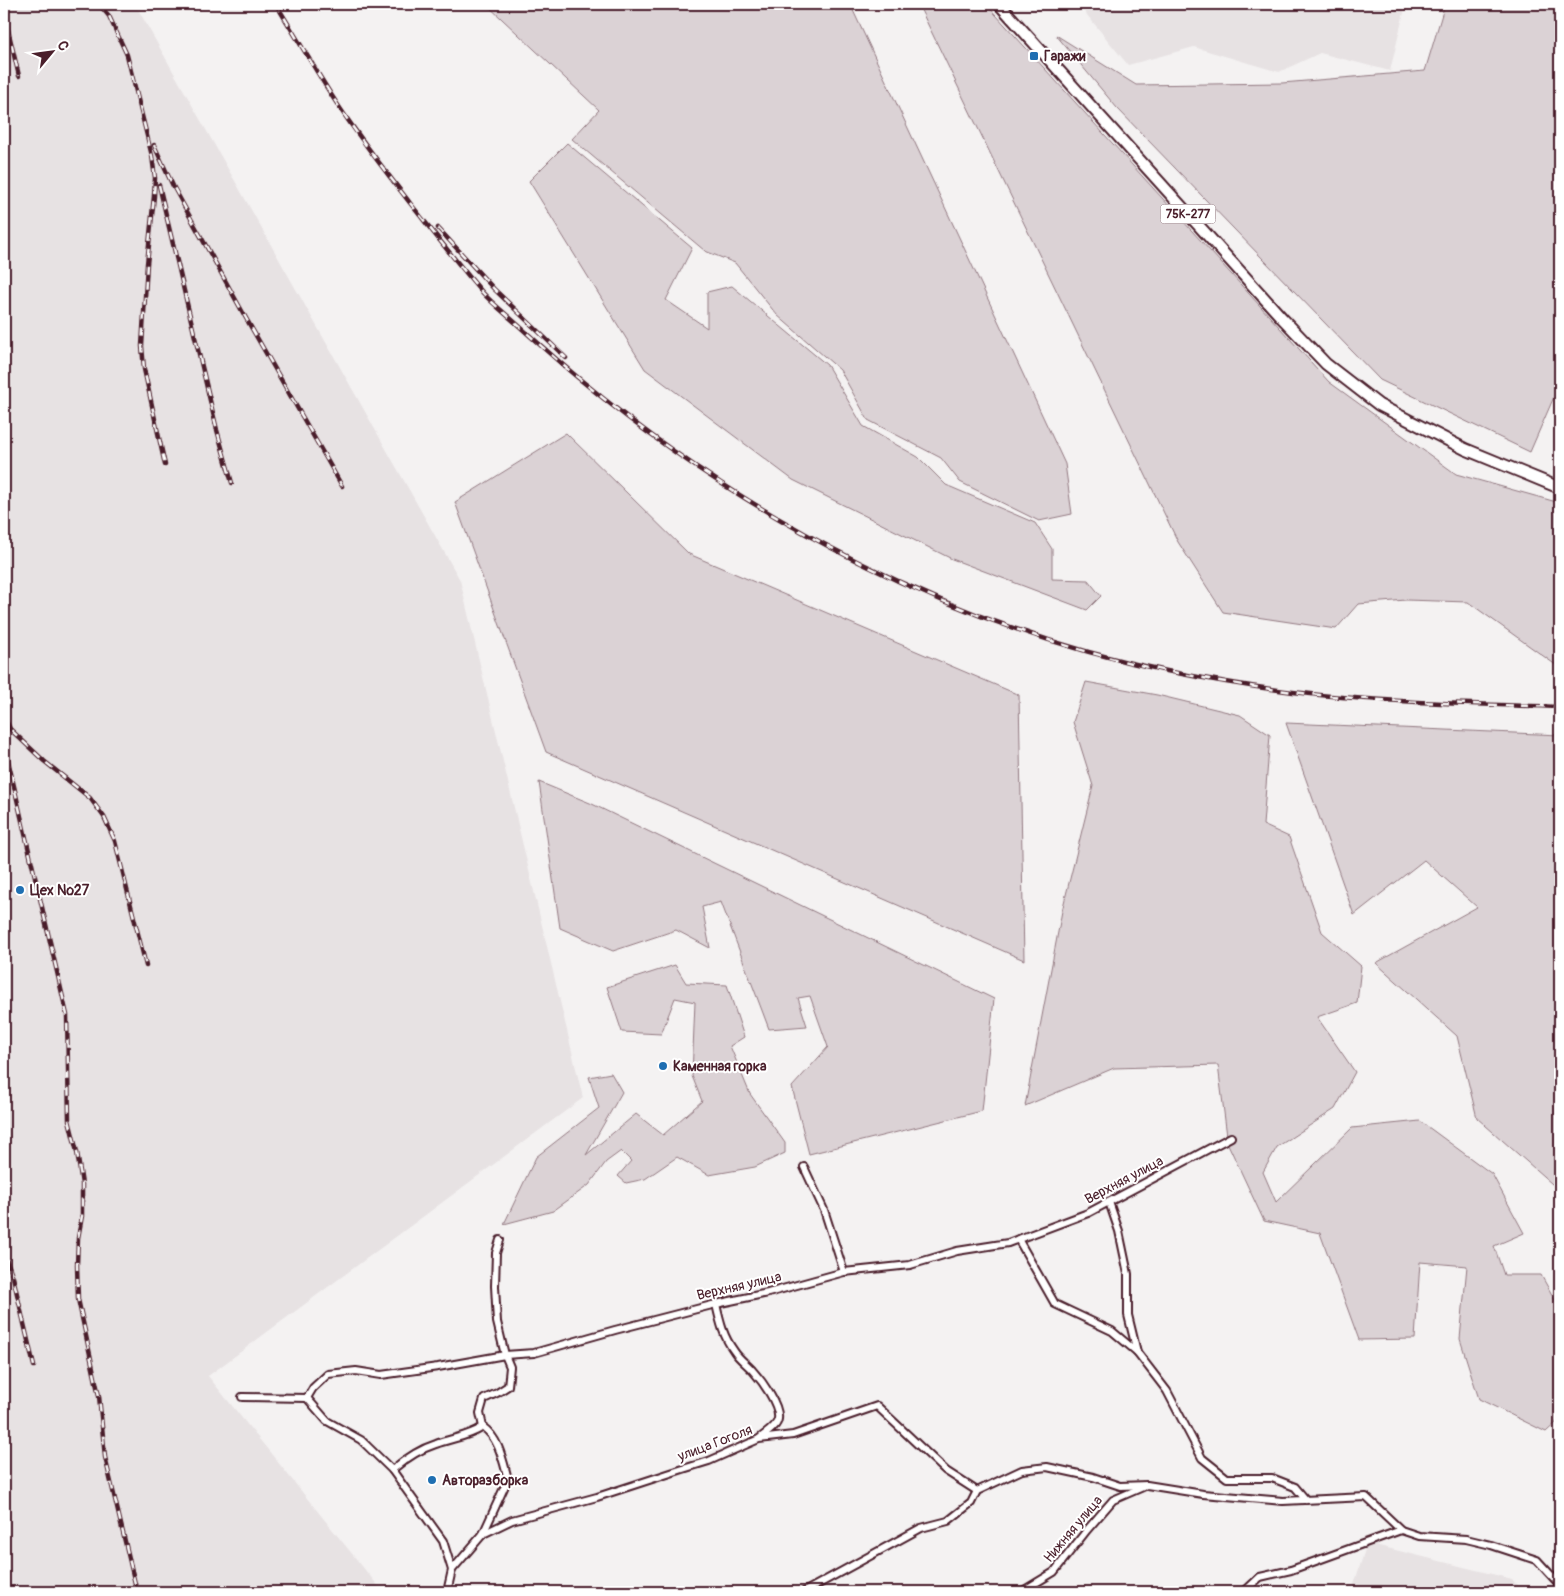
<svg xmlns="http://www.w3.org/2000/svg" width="1564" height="1596" font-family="Pangolin,sans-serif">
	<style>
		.built { fill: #e7e2e3 }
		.green { fill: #dbd2d5; stroke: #927880 }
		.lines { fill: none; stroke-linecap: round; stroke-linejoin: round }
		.minor-casing { stroke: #4a1f2b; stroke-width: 10 }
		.primary-casing { stroke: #4a1f2b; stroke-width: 14 }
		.minor { stroke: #fff; stroke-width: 6 }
		.primary { stroke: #fff; stroke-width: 10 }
		.rail-casing { stroke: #4a1f2b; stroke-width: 4.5 }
		.rail { stroke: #fff; stroke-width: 2.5; stroke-dasharray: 8; stroke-linecap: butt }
		.poi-dot { fill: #1f6fb2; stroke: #fff; stroke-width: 2 }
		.labels { text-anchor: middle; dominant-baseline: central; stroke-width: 4; stroke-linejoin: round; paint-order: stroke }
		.shield { fill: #fff; stroke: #80626b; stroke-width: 1 }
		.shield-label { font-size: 12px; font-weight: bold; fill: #4a1f2b }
		.poi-label { font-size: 14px; font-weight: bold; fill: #4a1f2b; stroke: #fff; text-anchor: start }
		.street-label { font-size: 14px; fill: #4a1f2b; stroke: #fff }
	</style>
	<rect width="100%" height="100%" fill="#f4f2f2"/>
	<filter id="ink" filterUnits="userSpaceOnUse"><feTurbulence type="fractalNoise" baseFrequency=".02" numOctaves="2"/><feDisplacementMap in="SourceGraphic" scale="10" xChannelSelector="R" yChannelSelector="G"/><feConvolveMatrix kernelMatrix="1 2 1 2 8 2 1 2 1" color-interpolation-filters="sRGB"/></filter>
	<g filter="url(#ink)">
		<g class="built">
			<polygon points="4,4 135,4 460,580 583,1098 208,1376 383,1592 4,1592"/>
			<polygon points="1078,4 1406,4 1390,71 1320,53 1279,72 1194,47 1128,65"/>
			<polygon points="1367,1543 1512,1579 1522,1592 1347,1592 1353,1588"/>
		</g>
		<g class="green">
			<polygon points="486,4 850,4 1065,464 1072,514 1039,521 960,482 941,458 868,420 840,370 777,315 735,263 705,251 572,139 599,110"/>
			<polygon points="918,4 986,4 1329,382 1456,474 1560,503 1560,668 1468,602 1406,600 1358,604 1336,629 1223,612 1178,542"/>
			<polygon points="1445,4 1560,4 1560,383 1530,452 1380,380 1117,108 1056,35 1136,85 1282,83 1425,71"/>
			<polygon points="567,143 692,248 666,300 707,328 707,292 732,286 827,365 863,426 918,457 946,485 1035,523 1052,549 1052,579 1088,580 1101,596 1087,610 952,559 793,480 645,369 529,181"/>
			<polygon points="566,433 689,554 1019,695 1024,960 546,752 455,502"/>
			<polygon points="1086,682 1157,695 1240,715 1270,735 1263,825 1289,837 1322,932 1361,966 1357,1003 1317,1017 1355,1072 1335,1109 1277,1147 1263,1172 1276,1202 1352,1128 1420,1121 1492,1174 1524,1233 1494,1246 1504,1275 1541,1275 1560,1309 1560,1419 1546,1432 1479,1399 1460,1339 1467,1266 1420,1262 1415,1339 1359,1340 1320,1233 1264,1221 1228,1144 1218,1065 1114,1068 1025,1106 1062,911 1093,786 1073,722"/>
			<polygon points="1286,723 1560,735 1560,1191 1477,1118 1457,1036 1376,963 1477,907 1424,860 1354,915"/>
			<polygon points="539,782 590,803 994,999 982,1111 809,1154 792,1087 828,1047 810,996 798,998 807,1026 769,1029 721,902 702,907 710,948 676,930 613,951 560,928"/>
			<polygon points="675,965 686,983 727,985 744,1037 730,1046 750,1094 785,1143 785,1153 755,1167 709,1175 677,1157 645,1179 626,1183 618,1176 631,1161 621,1151 606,1162 589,1185 553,1211 504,1224 536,1157 599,1108 589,1077 611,1073 622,1092 586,1155 636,1114 663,1135 702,1101 692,1076 695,1002 675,998 661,1034 622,1032 607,987"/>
		</g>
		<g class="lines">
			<g class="minor-casing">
				<g id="minor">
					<polyline points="804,1167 824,1210 844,1272"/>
					<polyline points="1109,1202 1119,1231 1128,1274 1128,1315 1137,1352 1167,1391 1202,1458 1227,1478 1272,1478 1295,1487 1306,1500"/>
					<polyline points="1018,1239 1055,1304 1112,1331 1137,1352"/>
					<path d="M716,1304C720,1322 723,1336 734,1351C739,1359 747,1364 753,1371C762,1381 780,1405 778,1419C777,1427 766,1433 760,1438"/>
					<polyline points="242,1397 307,1398 313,1388 328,1374 356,1371 381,1375 438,1367 505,1355 534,1353 615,1330 716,1304 768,1293 844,1272 910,1265 957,1251 1008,1243 1088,1213 1231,1137"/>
					<polyline points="307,1398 327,1421 361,1440 392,1470 443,1541 452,1570 447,1592"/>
					<path d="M392,1470C405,1459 420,1449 436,1444C452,1438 468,1437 483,1427"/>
					<path d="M483,1534L508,1479C503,1461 499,1438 483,1427L480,1413L484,1399L497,1393L508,1386L510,1367L505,1355L497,1322L495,1286L496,1253L500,1240"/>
					<polyline points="452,1570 483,1534 512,1520 597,1497 683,1469 709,1461 759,1439 793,1435 877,1406 946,1471 977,1491"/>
					<polyline points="804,1592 921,1528 948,1521 971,1503 977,1491 1022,1470 1047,1467 1093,1477 1120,1486 1147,1485 1203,1494 1283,1501 1366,1497 1401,1530 1419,1536 1466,1539 1491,1545 1537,1560 1560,1585"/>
					<polyline points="1021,1592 1054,1572 1087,1530 1113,1500 1143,1487"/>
					<polyline points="1244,1592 1260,1577 1291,1570 1401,1530"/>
				</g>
			</g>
			<g class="primary-casing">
				<polyline id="primary" points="999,4 1282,318 1326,364 1379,405 1465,449 1560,488"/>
			</g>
			<use href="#minor" class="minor"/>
			<use href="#primary" class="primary"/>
			<g class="rail-casing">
				<g id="rail">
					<polyline points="99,4 109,16 127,55 152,156 155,178 154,196 147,264 142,346 144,369 165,465"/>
					<path d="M276,4C295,35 313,66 332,96C356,134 383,168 410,203C434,233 458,264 483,293C494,305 506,314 518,325C539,344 560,363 582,381C747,518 956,628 1167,671C1217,681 1269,690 1320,695C1400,703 1480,704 1560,707"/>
					<polyline points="4,13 19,76"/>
					<polyline points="154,145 173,186 247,320 342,486"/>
					<polyline points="159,185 217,430 232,483"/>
					<polyline points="438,228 494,289 566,358"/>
					<polyline points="4,716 10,729 44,761 90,798 104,817 115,841 146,966"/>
					<polyline points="4,743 67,1015 69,1120 77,1152 82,1184 82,1216 78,1238 77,1265 78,1299 99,1396 105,1457 137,1592"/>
					<polyline points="4,1253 13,1277 34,1366"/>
				</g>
			</g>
			<use href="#rail" class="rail"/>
		</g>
	</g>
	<g class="poi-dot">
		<rect x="1029" y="51" width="10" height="10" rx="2.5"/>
		<circle cx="20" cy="890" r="5"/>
		<circle cx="663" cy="1066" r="5"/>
		<circle cx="432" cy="1480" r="5"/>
	</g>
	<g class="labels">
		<rect class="shield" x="1160.5" y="204.5" width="55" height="19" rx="4"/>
		<g class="shield-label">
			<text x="1188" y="214">75К-277</text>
		</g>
		<g class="poi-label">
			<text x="1044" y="56">Гаражи</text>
			<text x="30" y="890">Цех №27</text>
			<text x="673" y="1066">Каменная горка</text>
			<text x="442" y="1480">Авторазборка</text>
		</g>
		<g class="street-label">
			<text transform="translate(1124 1180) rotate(-28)">Верхняя улица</text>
			<text transform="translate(739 1286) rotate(-13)">Верхняя улица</text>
			<text transform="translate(715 1443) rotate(-21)">улица Гоголя</text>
			<text transform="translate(1073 1529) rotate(-50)">Нижняя улица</text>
		</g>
	</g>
	<rect width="1564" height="1596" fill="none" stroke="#fff" stroke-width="20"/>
	<rect x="10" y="10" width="1544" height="1576" fill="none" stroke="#4a1f2b" stroke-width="2" filter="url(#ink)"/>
	<g transform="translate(52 52) rotate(61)" stroke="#ffffff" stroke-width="4" paint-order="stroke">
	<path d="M0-4L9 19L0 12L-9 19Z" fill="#4a1f2b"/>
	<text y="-8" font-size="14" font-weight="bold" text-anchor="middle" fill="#4a1f2b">С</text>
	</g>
</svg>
